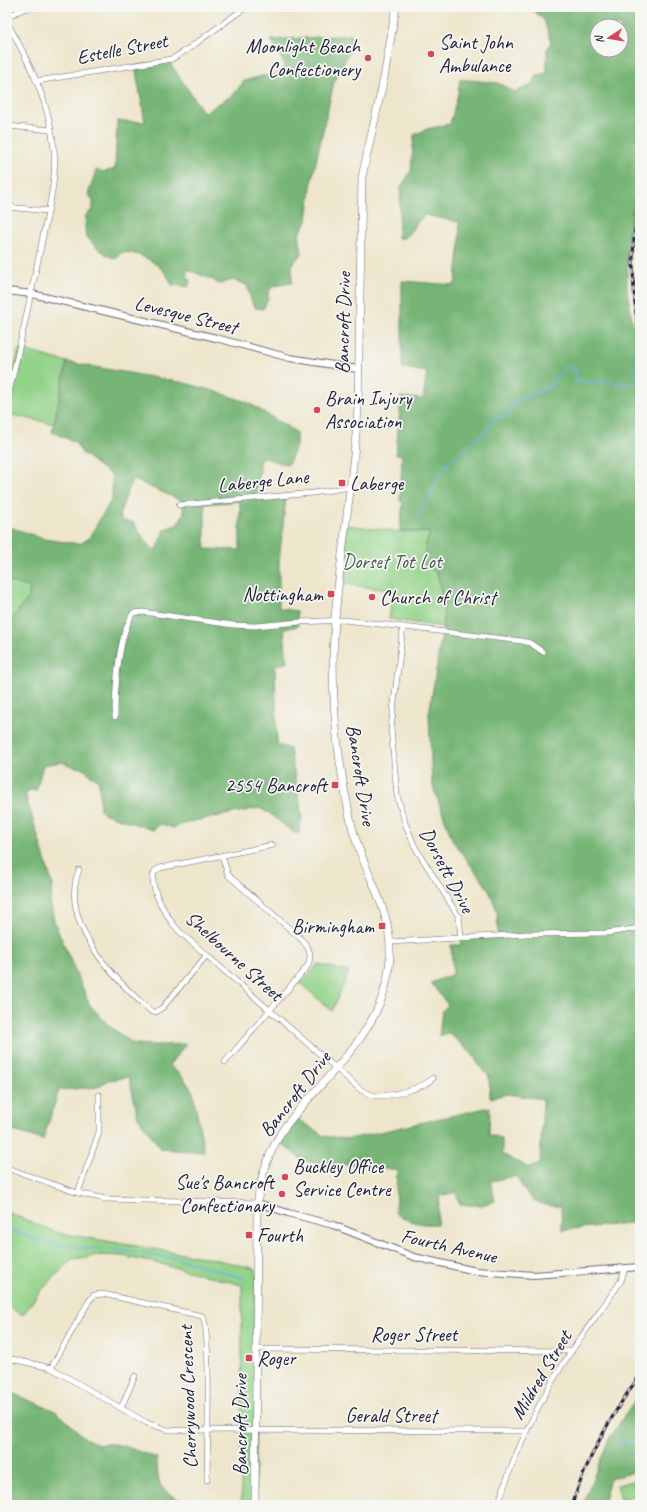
<svg xmlns="http://www.w3.org/2000/svg" width="647" height="1512" font-family="Caveat,sans-serif">
	<style>
		.green { fill: #93d389; stroke: #5a7a62 }
		.forest { fill: #76b575; stroke: #4c6c58; fill-rule: evenodd }
		.lines { fill: none; stroke-linecap: round; stroke-linejoin: round }
		.stream { stroke: #74afe5; stroke-width: 1.5 }
		.minor-casing { stroke: #69676e; stroke-width: 6 }
		.tertiary-casing { stroke: #69676e; stroke-width: 8 }
		.secondary-casing { stroke: #69676e; stroke-width: 8 }
		.minor { stroke: #fff; stroke-width: 5 }
		.tertiary { stroke: #fff; stroke-width: 6 }
		.secondary { stroke: #fff; stroke-width: 7 }
		.rail-casing { stroke: #22223b; stroke-width: 3 }
		.rail { stroke: #f6f6f2; stroke-width: 1.5; stroke-dasharray: 4.5; stroke-linecap: butt }
		.poi-dot { fill: #d1495b; stroke: #f6f6f2; stroke-width: 1.5 }
		.labels { text-anchor: middle; dominant-baseline: central; stroke-width: 3.5; stroke-linejoin: round; paint-order: stroke }
		.poi-label { font-size: 20px; fill: #22223b; stroke: #f6f6f2; text-anchor: start }
		.street-label { font-size: 20px; fill: #22223b; stroke: #f6f6f2 }
		.park-label { font-size: 20px; fill: #445752; stroke: #f6f6f2 }
	</style>
	<rect width="100%" height="100%" fill="#f6f6f2"/>
	<filter id="ink" filterUnits="userSpaceOnUse"><feTurbulence type="fractalNoise" baseFrequency=".025" numOctaves="2"/><feDisplacementMap in="SourceGraphic" scale="8" xChannelSelector="R" yChannelSelector="G"/><feConvolveMatrix kernelMatrix="1 2 1 2 8 2 1 2 1" color-interpolation-filters="sRGB"/></filter>
	<filter id="wash" filterUnits="userSpaceOnUse"><feTurbulence type="fractalNoise" baseFrequency=".012" numOctaves="4" result="noise"/><feDisplacementMap in="SourceGraphic" scale="16" xChannelSelector="R" yChannelSelector="G"/><feGaussianBlur stdDeviation="0.9" result="paint"/><feColorMatrix in="noise" values="0 0 0 0 0 0 0 0 0 0 0 0 0 0 0 0 0 1.4 0 .05"/><feComposite in="paint" operator="in"/></filter>
	<g filter="url(#wash)">
		<rect width="100%" height="100%" fill="#eee6cc"/>
		<g class="green">
			<polygon points="19,349 67,362 54,424 7,414 7,403"/>
			<polygon points="345,525 395,531 430,533 426,543 423,563 437,573 444,606 443,627 389,619 393,591 338,583"/>
			<polygon points="7,581 30,587 28,598 7,625"/>
			<polygon points="318,964 349,972 332,1011 301,984"/>
			<polygon points="7,1212 58,1233 214,1259 256,1269 255,1505 241,1505 242,1285 165,1265 122,1256 103,1255 72,1259 37,1295 23,1315 7,1306"/>
			<polygon points="633,1481 637,1495 621,1499 617,1485"/>
		</g>
		<g class="forest">
			<path d="M530,7H640V181L631,219L628,252L627,289L640,369V1222L562,1230L561,1206C537,1207 526,1198 517,1176L491,1181L495,1201L482,1205H460L456,1192L440,1196L437,1224C419,1225 410,1222 395,1213L397,1170L360,1164L325,1165L304,1161L276,1140L293,1116L324,1136L349,1139L490,1107L489,1135L502,1138V1154L529,1168L540,1164L543,1099L507,1094L490,1098L489,1076L480,1067L472,1054L449,1033L439,1036L442,1011L448,1005L431,983L453,974L451,945H461V939L498,936L497,911L489,890L453,841L432,784L429,714L443,627L444,606L437,573L423,563L426,543L430,533L400,530L403,502L400,501L402,455L396,454L401,397L423,399L427,372L402,368V281L455,285L460,243L459,222L424,215L405,238H398L401,187L411,171L414,135L427,129L450,124L458,94L460,79L498,83L515,92L530,86L538,75L547,73V49L551,42L544,20ZM597,26H621V50H597Z"/>
			<path d="M351,35V49L334,82L312,179L307,221L299,234L302,254L292,264V283L274,286L268,292V299L263,309L256,308L252,303L247,285L233,280L219,284L211,279L186,269L190,283L188,287L172,285C165,266 142,252 121,252L116,259C107,257 90,243 86,235C84,229 86,220 86,215L93,209V200L88,195L96,170L104,172L115,169L117,121L145,122L135,66L168,60L204,113L234,94L244,81L262,76L276,74L284,68L285,65L271,40Z"/>
			<path d="M67,362L185,383L214,391L247,402L296,432V446L288,465L261,457L257,498L286,496L279,563V608L297,611L298,626L284,629L287,663L275,665L277,744L290,749L302,816L299,834L293,832L269,813L259,808L189,822L173,828L161,824L153,830L103,813L100,809L99,782L82,768L75,767L61,762L43,765L36,791L32,790L26,792V797L53,886L50,902L55,924L90,1005L109,1026L134,1044L155,1045L186,1044L169,1065L183,1077L193,1092L204,1152L161,1149L138,1117L129,1077L109,1080L97,1087L59,1090L43,1140L7,1129V625L28,598L30,587L7,581V526L44,539L80,544L88,539L112,499V476L82,453L75,442L52,432ZM132,479L182,501L184,513L177,525L164,529L156,551L149,546L133,522L123,521L119,516ZM240,501V550L205,549V504Z"/>
			<path d="M7,1391L57,1412L84,1437L98,1445C120,1440 136,1452 157,1458C157,1491 162,1490 189,1505H7Z"/>
			<polygon points="636,1398 640,1403 640,1470 610,1479 604,1498 607,1505 582,1505 609,1439"/>
		</g>
		<g class="lines">
			<g class="stream">
				<polyline points="418,516 431,495 439,474 452,459 485,432 493,419 507,415 514,403 522,398 550,387 552,380 567,366 576,370 576,382 637,383 634,342"/>
				<path d="M7,1228C36,1242 72,1249 103,1249"/>
				<polyline points="110,1249 148,1254 187,1261 245,1279"/>
				<polyline points="616,1441 640,1442"/>
			</g>
		</g>
	</g>
	<g filter="url(#ink)">
		<g class="lines">
			<g class="minor-casing">
				<g id="minor">
					<polyline points="7,17 23,9 37,7"/>
					<path d="M7,22C29,62 50,103 54,149C57,177 49,208 43,236C32,291 20,346 7,401"/>
					<polyline points="37,81 172,59 188,49 246,7"/>
					<polyline points="7,126 51,130"/>
					<polyline points="7,207 48,211"/>
					<polyline points="7,373 13,374"/>
					<polyline points="179,505 313,493 350,487"/>
					<polyline points="403,627 391,728 397,795 405,823 415,847 459,917 461,938"/>
					<path d="M115,717C115,689 118,637 133,613L143,612L233,625L255,626L300,622L345,620L522,641L530,643L543,652"/>
					<path d="M273,845L160,868L155,871C146,885 169,921 180,932L361,1090C366,1093 372,1096 378,1096C392,1096 424,1088 433,1078"/>
					<path d="M222,856L228,875L299,937C308,946 314,954 307,967L225,1062"/>
					<path d="M79,870C58,923 116,981 152,1012H156L163,1007L207,955"/>
					<polyline points="390,942 527,934 607,933 640,928"/>
					<polyline points="7,1168 78,1193 106,1199 258,1203"/>
					<polyline points="78,1193 99,1132 99,1095"/>
					<polyline points="256,1349 572,1351"/>
					<polyline points="7,1358 51,1368 147,1423 168,1430 526,1431"/>
					<path d="M51,1368L89,1301L94,1295L103,1294L202,1316C212,1326 207,1457 207,1480"/>
					<polyline points="121,1408 135,1376"/>
					<path d="M498,1505C514,1455 535,1408 563,1364C581,1336 602,1309 621,1281L625,1269"/>
				</g>
			</g>
			<g class="tertiary-casing">
				<g id="tertiary">
					<polyline points="7,291 32,294 216,338 290,358 358,369"/>
					<polyline points="258,1203 288,1213 333,1225 414,1257 476,1271 534,1275 640,1267"/>
				</g>
			</g>
			<g class="secondary-casing">
				<path id="secondary" d="M255,1505L257,1215C257,1184 266,1158 282,1131C316,1084 372,1043 386,984C403,914 363,881 350,818C336,754 330,684 335,618C341,548 354,478 358,407L362,177L384,78L396,7"/>
			</g>
			<use href="#minor" class="minor"/>
			<use href="#tertiary" class="tertiary"/>
			<use href="#secondary" class="secondary"/>
			<g class="rail-casing">
				<g id="rail">
					<path d="M640,198C629,246 632,294 640,342"/>
					<path d="M572,1505C587,1458 611,1415 640,1375"/>
				</g>
			</g>
			<use href="#rail" class="rail"/>
		</g>
	</g>
	<g class="poi-dot">
		<circle cx="431" cy="54" r="4"/>
		<circle cx="368" cy="58" r="4"/>
		<circle cx="317" cy="410" r="4"/>
		<rect x="338" y="479" width="8" height="8" rx="2"/>
		<rect x="327" y="590" width="8" height="8" rx="2"/>
		<circle cx="372" cy="597" r="4"/>
		<rect x="331" y="781" width="8" height="8" rx="2"/>
		<rect x="378" y="922" width="8" height="8" rx="2"/>
		<circle cx="285" cy="1177" r="4"/>
		<circle cx="282" cy="1194" r="4"/>
		<rect x="245" y="1231" width="8" height="8" rx="2"/>
		<rect x="245" y="1354" width="8" height="8" rx="2"/>
	</g>
	<g class="labels">
		<g class="poi-label">
			<text x="439" y="42">Saint John<tspan x="439" dy="23">Ambulance</tspan></text>
			<text x="360" y="46" text-anchor="end">Moonlight Beach<tspan x="360" dy="23">Confectionery</tspan></text>
			<text x="325" y="398">Brain Injury<tspan x="325" dy="23">Association</tspan></text>
			<text x="350" y="483">Laberge</text>
			<text x="323" y="594" text-anchor="end">Nottingham</text>
			<text x="380" y="597">Church of Christ</text>
			<text x="327" y="785" text-anchor="end">2554 Bancroft</text>
			<text x="374" y="926" text-anchor="end">Birmingham</text>
			<text x="293" y="1166">Buckley Office<tspan x="293" dy="23">Service Centre</tspan></text>
			<text x="274" y="1182" text-anchor="end">Sue's Bancroft<tspan x="274" dy="23">Confectionary</tspan></text>
			<text x="257" y="1235">Fourth</text>
			<text x="257" y="1358">Roger</text>
		</g>
		<g class="street-label">
			<text transform="translate(122 49) rotate(-11)">Estelle Street</text>
			<text transform="translate(186 315) rotate(14)">Levesque Street</text>
			<text transform="translate(343 323) rotate(-89)">Bancroft Drive</text>
			<text transform="translate(263 481) rotate(-6)">Laberge Lane</text>
			<text transform="translate(361 775) rotate(81)">Bancroft Drive</text>
			<text transform="translate(447 870) rotate(62)">Dorsett Drive</text>
			<text transform="translate(234 956) rotate(42)">Shelbourne Street</text>
			<text transform="translate(295 1094) rotate(-52)">Bancroft Drive</text>
			<text transform="translate(449 1246) rotate(13)">Fourth Avenue</text>
			<text x="414" y="1334">Roger Street</text>
			<text transform="translate(541 1375) rotate(-59)">Mildred Street</text>
			<text transform="translate(188 1397) rotate(-92)">Cherrywood Crescent</text>
			<text x="391" y="1415">Gerald Street</text>
			<text transform="translate(240 1425) rotate(-90)">Bancroft Drive</text>
		</g>
		<g class="park-label">
			<text x="392" y="561">Dorset Tot Lot</text>
		</g>
	</g>
	<rect width="647" height="1512" fill="none" stroke="#f6f6f2" stroke-width="24"/>
	<g transform="translate(609 38) rotate(258)"><circle r="19" fill="#f6f6f2" stroke="#a1a1a9"/>
	<path d="M0-3L7 15L0 10L-7 15Z" fill="#d1495b"/>
	<text y="-6" font-size="11" font-weight="bold" text-anchor="middle" fill="#22223b">N</text>
	</g>
</svg>
